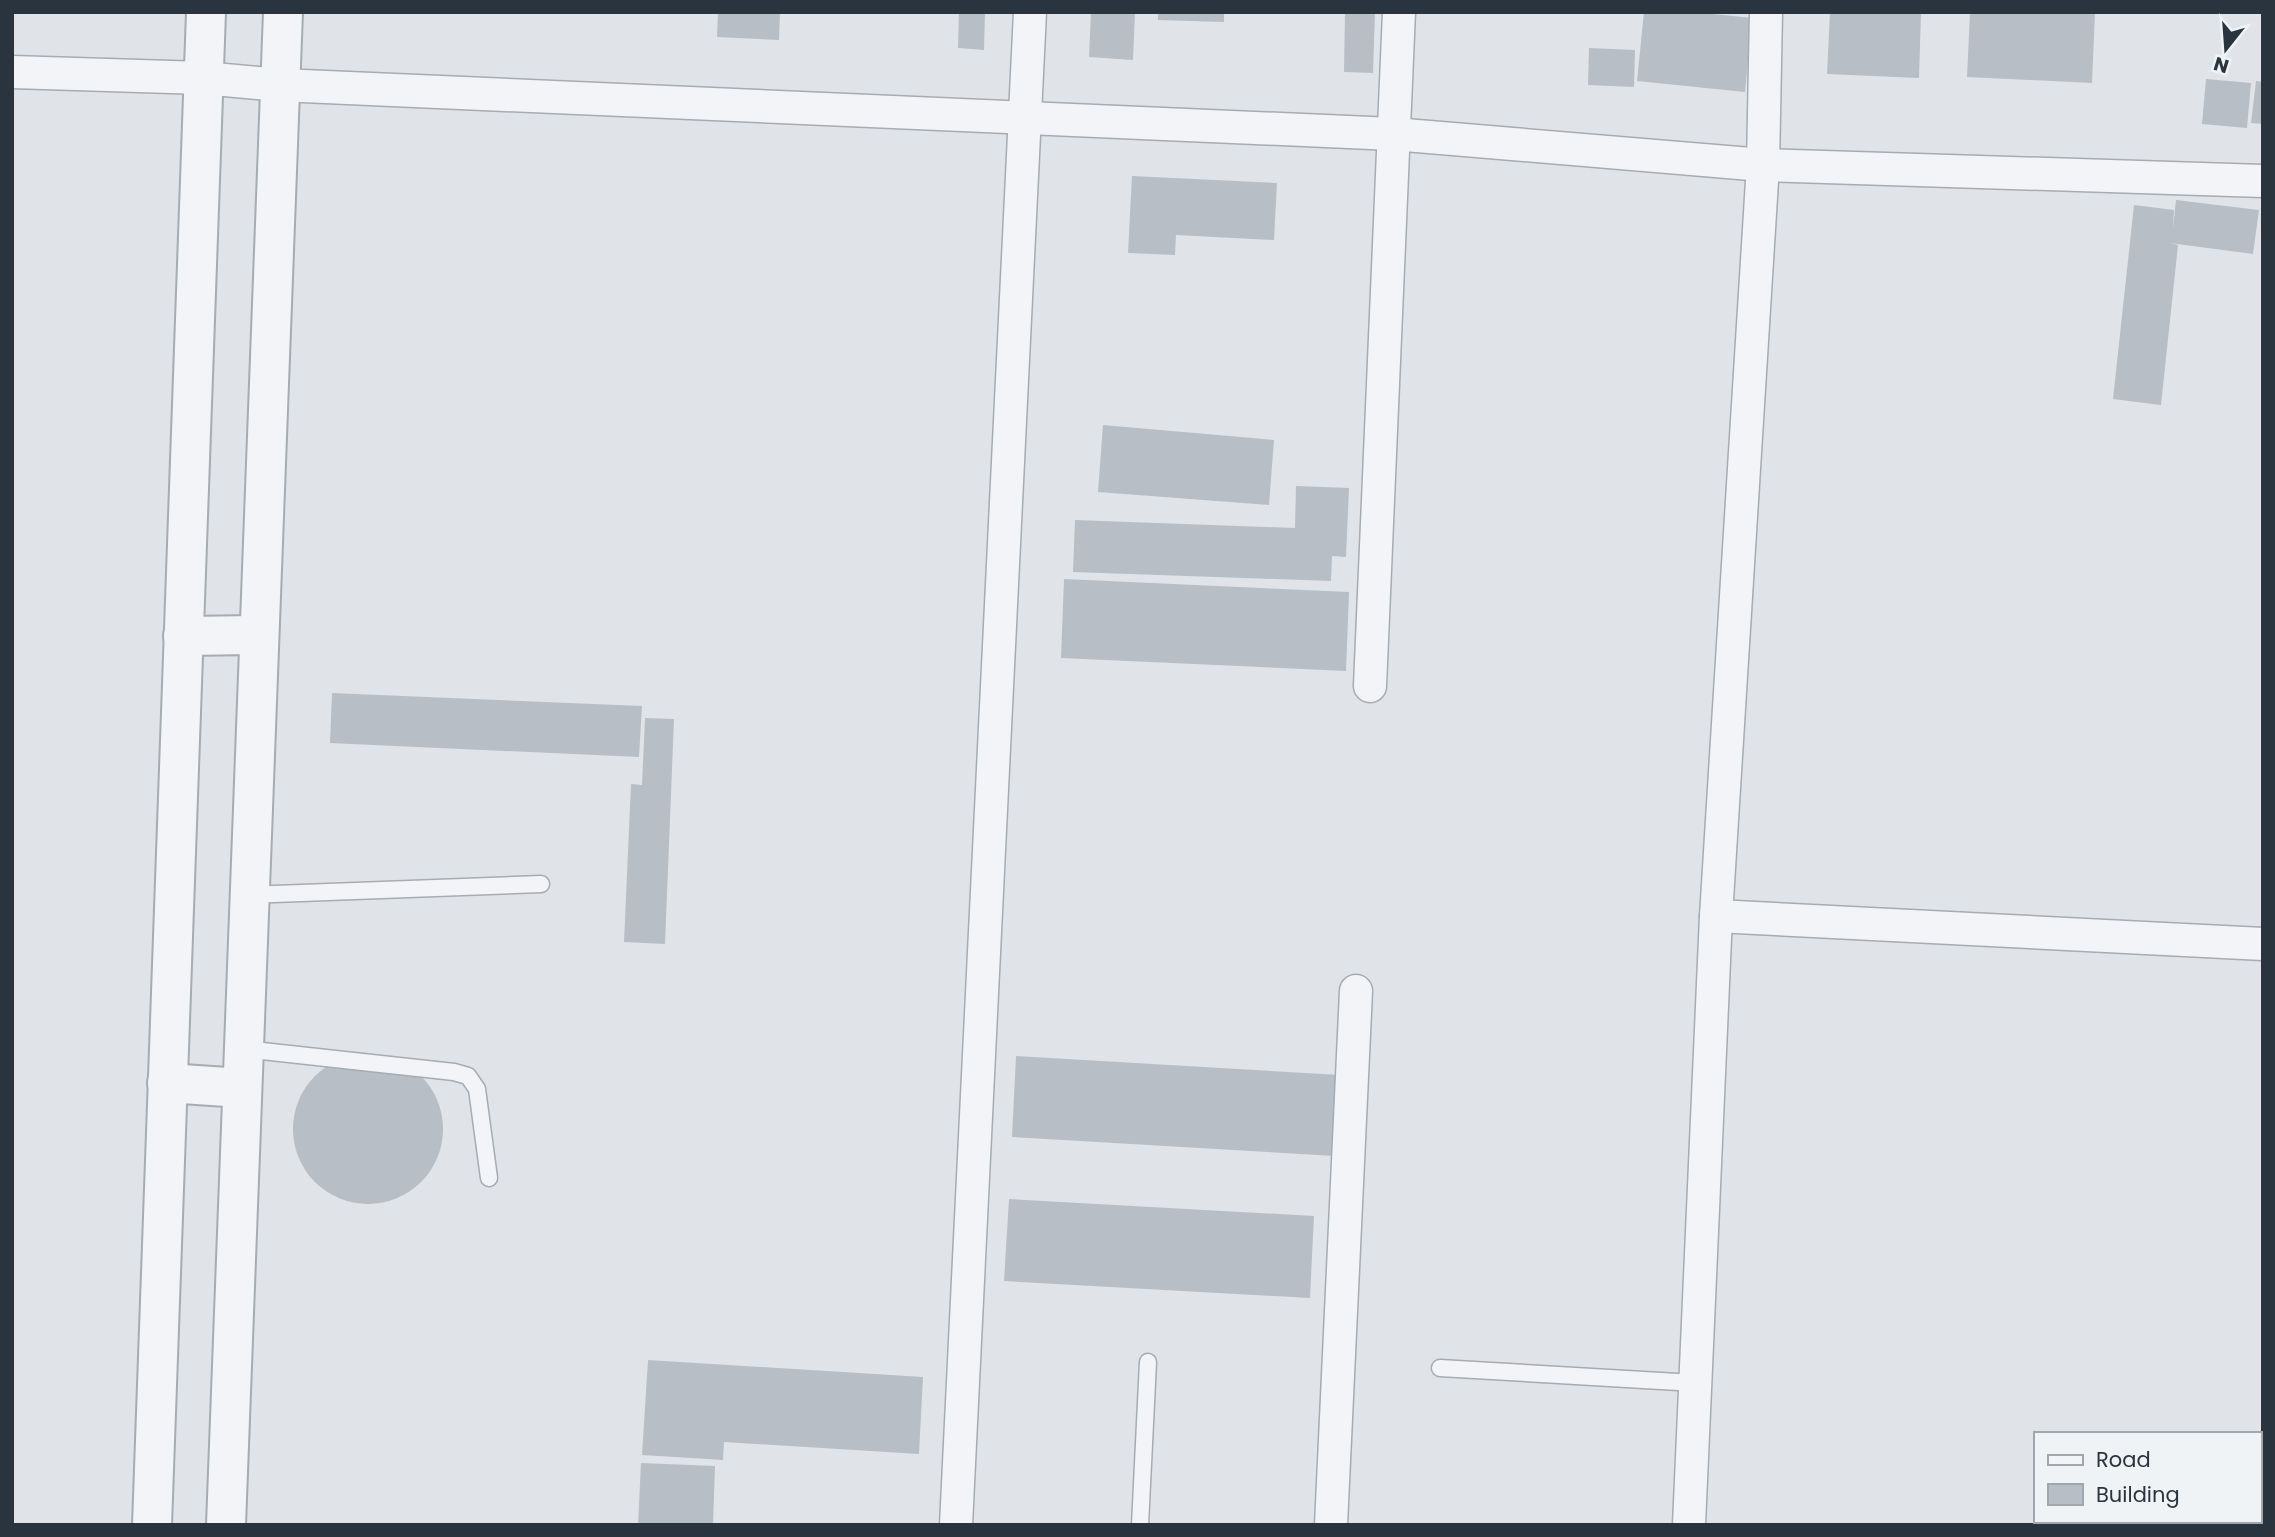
<svg xmlns="http://www.w3.org/2000/svg" width="2275" height="1537" font-family="Poppins,sans-serif">
	<style>
		.building { fill: #b7bec5 }
		.lines { fill: none; stroke-linecap: round; stroke-linejoin: round }
		.service-casing { stroke: #a5acb2; stroke-width: 19 }
		.minor-casing { stroke: #a5acb2; stroke-width: 35 }
		.tertiary-casing { stroke: #a5acb2; stroke-width: 42 }
		.service { stroke: #f2f4f7; stroke-width: 16 }
		.minor { stroke: #f2f4f7; stroke-width: 32 }
		.tertiary { stroke: #f2f4f7; stroke-width: 38 }
	</style>
	<rect width="100%" height="100%" fill="#e0e4e8"/>
	<g class="building">
		<polygon points="718,12 780,12 779,40 717,37"/>
		<polygon points="959,12 985,12 984,50 958,48"/>
		<polygon points="1091,12 1135,12 1133,60 1089,57"/>
		<polygon points="1158,12 1224,12 1224,22 1158,20"/>
		<polygon points="1345,12 1375,12 1373,73 1344,72"/>
		<polygon points="1644,12 1694,12 1752,18 1745,92 1637,81"/>
		<polygon points="1830,12 1921,12 1919,78 1827,74"/>
		<polygon points="1970,12 2095,12 2092,83 1967,77"/>
		<polygon points="1589,48 1635,50 1634,87 1588,85"/>
		<polygon points="2206,79 2251,83 2247,128 2202,124"/>
		<polygon points="2256,81 2263,82 2263,124 2251,123"/>
		<polygon points="1132,176 1277,183 1274,240 1176,235 1175,255 1128,253"/>
		<polygon points="2176,200 2259,210 2253,254 2170,243 2178,245 2161,405 2113,399 2134,205 2174,210 2173,229"/>
		<polygon points="1103,425 1274,440 1269,505 1098,492"/>
		<polygon points="1296,486 1349,488 1346,557 1332,556 1331,581 1073,572 1075,520 1295,528"/>
		<polygon points="1064,579 1349,592 1346,671 1061,658"/>
		<polygon points="332,693 642,706 639,757 330,743"/>
		<polygon points="645,718 674,719 665,944 624,942 631,784 642,785"/>
		<circle cx="368" cy="1129" r="75"/>
		<polygon points="1016,1056 1340,1075 1335,1156 1012,1137"/>
		<polygon points="1009,1199 1314,1216 1310,1298 1004,1281"/>
		<polygon points="648,1360 923,1377 919,1454 724,1442 723,1460 642,1455"/>
		<polygon points="641,1463 715,1466 713,1525 638,1525"/>
	</g>
	<g class="lines">
		<g class="service-casing">
			<g id="service">
				<polyline points="249,895 541,884"/>
				<polyline points="244,1049 454,1072 468,1076 477,1089 489,1178"/>
				<polyline points="1440,1368 1695,1383"/>
				<polyline points="1140,1525 1148,1362"/>
			</g>
		</g>
		<g class="minor-casing">
			<g id="minor">
				<polyline points="12,72 203,78 280,85 1393,134 1763,165 2263,181"/>
				<polyline points="1370,686 1399,12"/>
				<polyline points="1716,916 2263,944"/>
				<polyline points="956,1525 1030,12"/>
				<polyline points="1331,1525 1356,991"/>
				<polyline points="1689,1525 1716,916 1763,165 1766,12"/>
			</g>
		</g>
		<g class="tertiary-casing">
			<g id="tertiary">
				<polyline points="183,636 259,635"/>
				<polyline points="167,1083 242,1088"/>
				<polyline points="152,1525 206,12"/>
				<polyline points="226,1525 283,12"/>
			</g>
		</g>
		<use href="#service" class="service"/>
		<use href="#minor" class="minor"/>
		<use href="#tertiary" class="tertiary"/>
	</g>
	<rect width="2275" height="1537" fill="none" stroke="#29343f" stroke-width="28"/>
	<rect x="2034" y="1432" width="228" height="91" fill="#eff3f6" stroke="#a0a7ad" stroke-width="2"/>
	<rect x="2048" y="1455" width="35" height="10" fill="#f2f4f7" stroke="#a0a7ad" stroke-width="2"/>
	<text x="2096" y="1467" font-size="21" fill="#29343f">Road</text>
	<rect x="2048" y="1484" width="35" height="21" fill="#b7bec5" stroke="#a0a7ad" stroke-width="2"/>
	<text x="2096" y="1502" font-size="21" fill="#29343f">Building</text>
	<g transform="translate(2226 49) rotate(197)" stroke="#eff3f6" stroke-width="5" paint-order="stroke">
	<path d="M0-5L12 26L0 18L-12 26Z" fill="#29343f"/>
	<text y="-10" font-size="19" font-weight="bold" text-anchor="middle" fill="#29343f">N</text>
	</g>
</svg>
